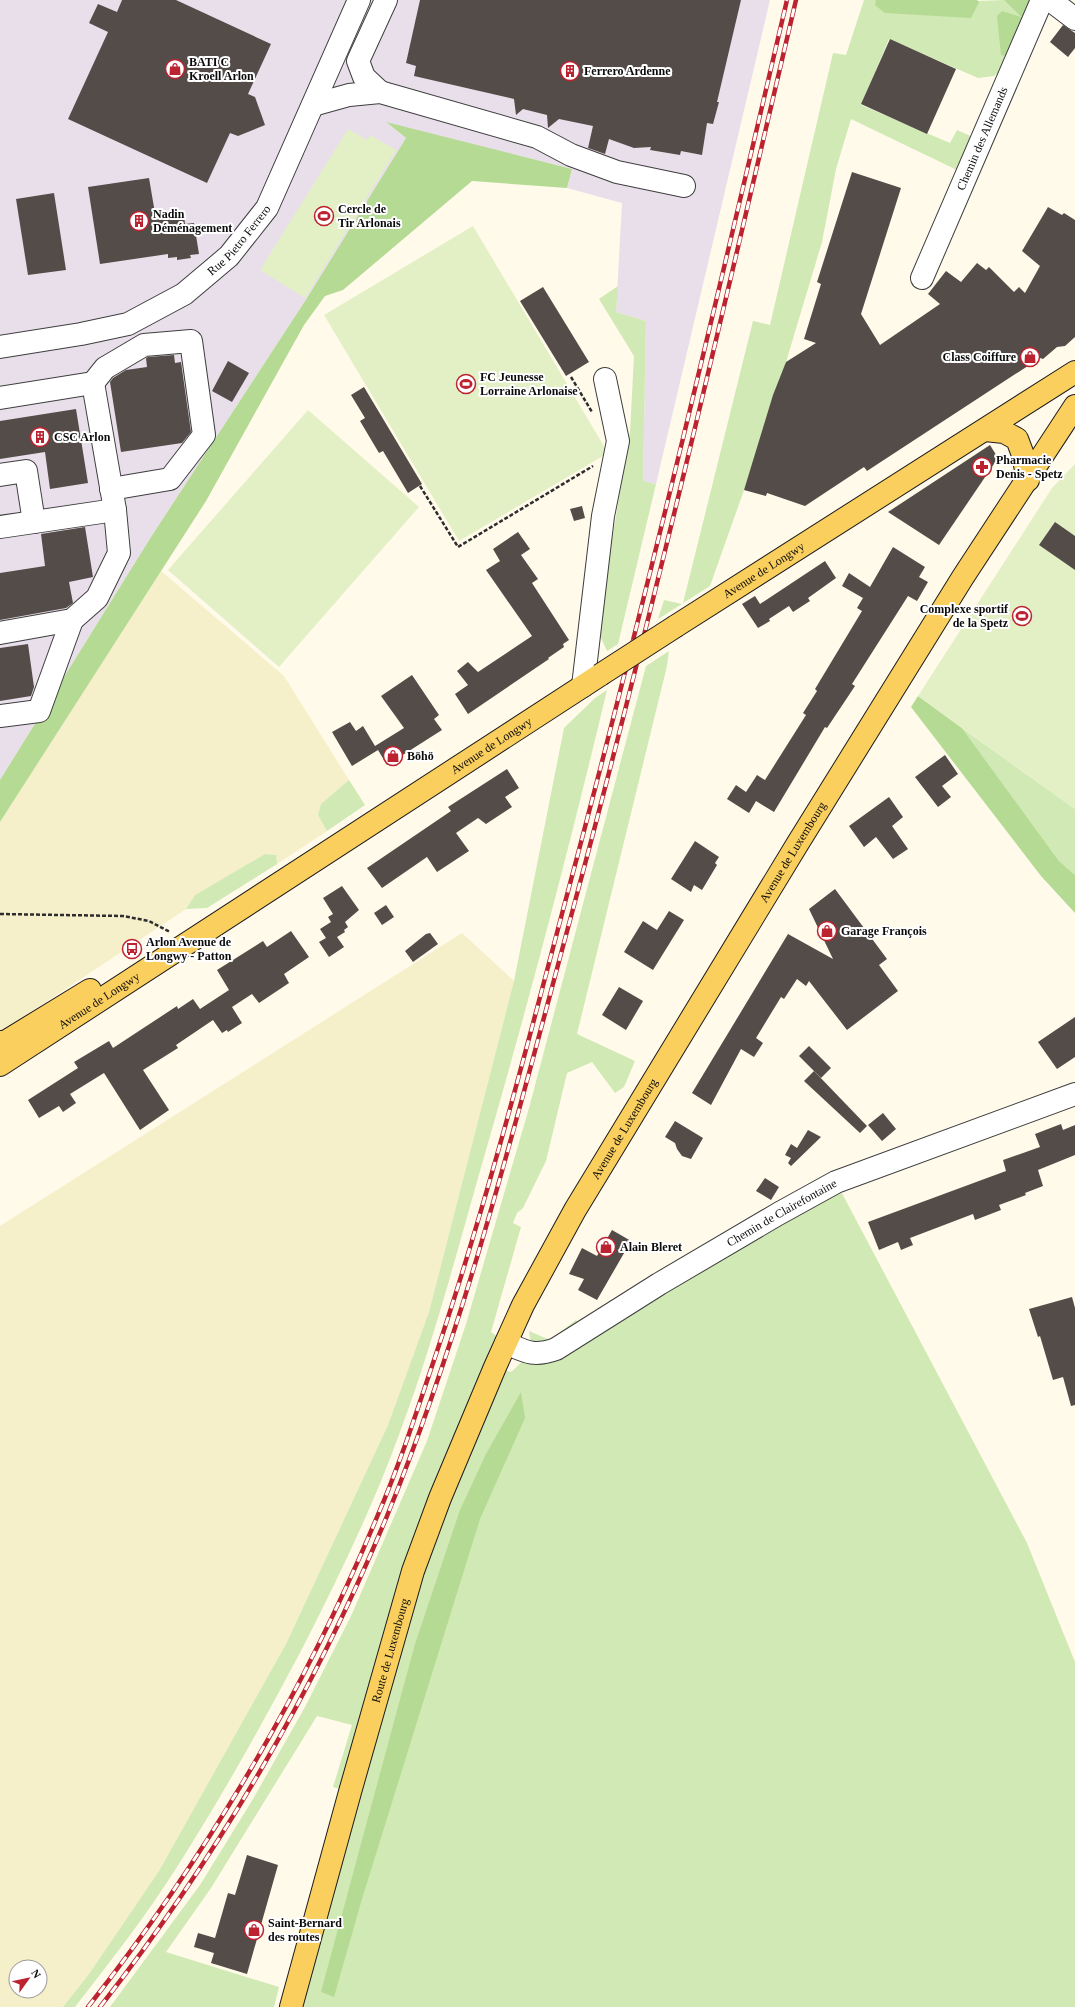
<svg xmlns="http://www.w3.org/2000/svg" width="1075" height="2007" font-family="Georgia,serif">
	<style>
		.industrial { fill: #e9dfeb }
		.farmland { fill: #f5efca; fill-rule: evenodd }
		.green { fill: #d1e9b4 }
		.forest { fill: #b5da93 }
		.pitch { fill: #e3f0c5 }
		.building { fill: #544c48 }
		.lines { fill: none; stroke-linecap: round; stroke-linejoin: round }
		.minor-casing { stroke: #3e3e3e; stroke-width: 24 }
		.major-casing { stroke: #1c1c1c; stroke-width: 24 }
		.path { stroke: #2d2d2d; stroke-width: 2.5; stroke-dasharray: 4 2; stroke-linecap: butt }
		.minor { stroke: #fff; stroke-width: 22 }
		.major { stroke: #facf5e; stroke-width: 22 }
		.rail-casing { stroke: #bc222f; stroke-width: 4.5 }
		.rail { stroke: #fff; stroke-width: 3; stroke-dasharray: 9; stroke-linecap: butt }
		.major-bridge-casing { stroke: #1c1c1c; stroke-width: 24; stroke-linecap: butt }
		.major-bridge { stroke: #facf5e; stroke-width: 22 }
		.labels { text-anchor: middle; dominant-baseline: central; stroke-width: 4; stroke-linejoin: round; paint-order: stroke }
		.poi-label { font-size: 12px; font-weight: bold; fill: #0b0b0b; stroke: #fff; text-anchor: start }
		.street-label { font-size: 12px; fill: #0b0b0b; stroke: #fff }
	</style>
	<rect width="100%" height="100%" fill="#fffaea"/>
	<polygon class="industrial" points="0,0 770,0 656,484 643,481 646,321 616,312 622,203 567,188 572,169 387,123 406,138 307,298 151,537 0,780"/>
	<g class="farmland">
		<polygon points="161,571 284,676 349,780 321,804 318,815 327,831 277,864 275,855 265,854 195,895 186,909 7,1028 0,1031 0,822"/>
		<path d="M462,933L514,981L429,1312L388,1425L286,1644L159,1871L89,1974L63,2007H0V1226ZM16,1967H40V1991H16Z"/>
	</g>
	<g class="green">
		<polygon points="864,0 876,0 876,5 1004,0 1022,18 1005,67 994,76 978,78 889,39 861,105 950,143 957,130 975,138 959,171 851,119 836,169 822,242 786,362 744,490 710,586 683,603 753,321 770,325 833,53 846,55"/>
		<polygon points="618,286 616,312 646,321 643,481 656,484 618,644 607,651 597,629 630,433 634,356 599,299"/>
		<polygon points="664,600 682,604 658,619"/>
		<path d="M669,651L667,666L577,1034L635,1061L624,1087L615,1093L592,1062L567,1073L546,1161L523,1208L517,1213L513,1223L521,1227L491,1332L506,1343L495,1367L511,1372C527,1357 533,1354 529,1331L550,1340L576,1320L580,1325L836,1182L1027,1543L1075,1662V2007H291L349,1792L333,1787L352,1725L317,1716L211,1888L166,1952L279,1987L274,2007H110L200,1885L253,1799L305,1707L351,1616L427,1441L466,1324L529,1108L646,666Z"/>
		<path d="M607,690C568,854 525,1016 478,1178C454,1263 431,1349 400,1432C373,1507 338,1578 302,1649C263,1723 222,1796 177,1867C146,1916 110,1962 75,2007H63L89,1974L159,1871L286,1644L388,1425L429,1312L514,981L564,728L595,698Z"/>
		<polygon points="962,728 1075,809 1075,875 1059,861"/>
		<polygon points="349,780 365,805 327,831 318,815 321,804"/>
		<polygon points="265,854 276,855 277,864 207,908 186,909 195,895"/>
	</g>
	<g class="forest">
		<polygon points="876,0 977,0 979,2 971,18 885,13 875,5"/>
		<polygon points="1004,0 1033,0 1009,57 1001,55 997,16 1002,11 1021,17"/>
		<polygon points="386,122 572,169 567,188 472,181 343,290 325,296 304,325 206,501 0,822 0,780 151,537 307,298 406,138"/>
		<polygon points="918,696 962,728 1059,861 1075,875 1075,913 1041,876 911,707"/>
		<polygon points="521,1392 525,1418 480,1519 362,1899 334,1997 321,1992 415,1644 460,1510 486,1454"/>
	</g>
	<g class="pitch">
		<polygon points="348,129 367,140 370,135 396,150 305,298 260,270"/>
		<polygon points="473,226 608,453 459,541 324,315"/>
		<polygon points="308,410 419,507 279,667 168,570"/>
		<polygon points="1075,464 1075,809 918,696 1052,488"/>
	</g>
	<g class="building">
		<polygon points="122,0 176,0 271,44 248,94 255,97 265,125 238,136 230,133 207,183 68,119 108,32 89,23 98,4 117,12"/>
		<polygon points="420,0 741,0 717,102 719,102 713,124 707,123 702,155 681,151 680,155 650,150 651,147 634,148 609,139 605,154 588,148 593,126 559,119 548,128 547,115 523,109 516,115 514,99 414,76 416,66 406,63"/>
		<polygon points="1063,25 1075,33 1075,48 1068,57 1050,42"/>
		<polygon points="890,39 956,69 927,134 861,104"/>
		<polygon points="852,172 901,188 861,314 880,345 940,304 928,294 946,271 961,282 977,263 986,270 989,267 1014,292 1019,287 1025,293 1040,266 1022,251 1048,207 1062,215 1064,213 1075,220 1075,337 1065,346 1057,347 1043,359 1040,358 867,471 864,467 805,506 767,493 766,496 744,490 773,395 786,362 816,343 804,339 821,284 817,282"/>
		<polygon points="149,178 156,219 184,215 185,224 194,223 199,254 190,255 191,258 177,260 177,257 168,258 168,254 100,264 88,187"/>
		<polygon points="54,193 66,270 28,275 16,199"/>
		<polygon points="543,287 589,362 566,376 520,301"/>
		<polygon points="174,355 175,363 181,362 191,432 182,443 121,452 110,382 113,378 126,370 147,367 146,358 148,357"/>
		<polygon points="228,361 249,373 232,402 212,391"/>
		<polygon points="364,387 422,484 408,493 383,451 379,453 360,421 365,418 351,395"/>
		<polygon points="76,409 88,483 50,489 45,452 0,459 0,421"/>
		<polygon points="990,445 998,458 939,545 888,512"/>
		<polygon points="582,506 585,518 574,521 570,509"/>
		<polygon points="1055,522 1075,536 1075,570 1039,545"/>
		<polygon points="85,527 93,577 69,582 73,603 66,608 0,620 0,573 45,566 41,534"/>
		<polygon points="518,532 530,549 521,555 538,579 532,583 569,640 563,644 564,647 548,658 549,659 468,714 455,694 468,685 457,671 468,662 478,672 532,636 486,570 500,561 493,549"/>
		<polygon points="893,547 925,567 919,577 928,582 917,601 908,596 852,684 855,686 827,728 825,727 774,812 756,801 749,813 727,799 736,785 746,792 757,775 765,780 806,715 803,713 817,691 815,689 862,611 857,608 863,598 842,586 849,573 870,587"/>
		<polygon points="825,561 836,578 808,598 810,601 793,612 789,606 769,619 770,621 758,628 742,604 755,596 760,604"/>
		<polygon points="28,644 34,687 31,696 0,701 0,648"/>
		<polygon points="412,675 439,715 434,719 442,730 387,765 378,750 352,766 332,732 350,722 356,731 363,726 375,746 404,728 381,696"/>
		<polygon points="945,755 958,774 942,786 951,797 938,807 915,777"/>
		<polygon points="507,769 519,788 505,797 512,807 486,824 478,818 456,833 469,851 437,872 427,857 382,888 367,868 451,811 448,807"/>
		<polygon points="889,797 903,817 892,826 908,849 893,859 876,837 864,847 849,826"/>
		<polygon points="695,841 719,857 715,863 717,865 702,890 694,885 691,892 671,879"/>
		<polygon points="342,886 359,910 345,922 348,927 344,930 345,932 337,937 344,947 329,957 319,942 326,938 320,929 331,922 328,917 333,914 323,898"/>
		<polygon points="835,889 887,959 879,965 898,991 847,1030 809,981 806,986 797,979 784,999 781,997 756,1038 763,1043 754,1057 741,1049 711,1105 692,1093 788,934 833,959 809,909"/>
		<polygon points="386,905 394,917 382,925 374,913"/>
		<polygon points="669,911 684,920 653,970 624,952 643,921 657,930"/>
		<polygon points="291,931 309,957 284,974 289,983 259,1003 252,994 232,1007 242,1023 228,1032 227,1030 222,1033 213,1020 176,1045 178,1048 143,1070 169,1110 140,1130 104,1073 70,1094 76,1103 63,1112 59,1106 39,1118 28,1100 78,1068 74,1062 109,1041 113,1048 177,1006 178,1009 193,999 200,1009 229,990 217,970 263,941 267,947"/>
		<polygon points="430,933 438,944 413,962 405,951 426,934"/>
		<polygon points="619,987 643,1001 626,1030 602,1015"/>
		<polygon points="1075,1017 1075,1057 1057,1069 1038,1042"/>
		<polygon points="809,1046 831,1068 821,1078 799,1056"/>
		<polygon points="814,1071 867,1126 860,1133 804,1081"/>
		<polygon points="883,1113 896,1129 882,1141 868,1125"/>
		<polygon points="675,1121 703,1138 691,1159 682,1156 677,1149 675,1143 665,1137"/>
		<polygon points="1061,1124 1063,1130 1075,1125 1075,1155 1038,1170 1043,1186 1025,1193 1026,1195 999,1205 1001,1210 975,1220 973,1214 910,1238 913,1245 901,1250 898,1242 879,1250 868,1222 1006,1171 1003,1160 1040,1147 1035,1134"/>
		<polygon points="808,1130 821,1137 791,1166 788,1163 791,1158 785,1155 791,1144 797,1148"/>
		<polygon points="765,1178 779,1187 771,1200 756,1191"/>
		<polygon points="612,1230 631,1241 597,1300 578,1290 584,1279 569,1274 582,1248 597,1256"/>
		<polygon points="1072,1297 1075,1308 1075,1405 1071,1406 1063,1377 1053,1380 1040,1336 1038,1337 1029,1309"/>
		<polygon points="247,1855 278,1865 247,1974 211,1963 214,1953 194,1947 198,1933 215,1938 228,1893 235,1895"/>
	</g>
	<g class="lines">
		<g class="minor-casing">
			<g id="minor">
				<polyline points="1050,0 1075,19"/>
				<polyline points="380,92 364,77 358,61 386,0"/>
				<polyline points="313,105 349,95 380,92 537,137 571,155 617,172 684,186"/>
				<path id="s1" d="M922,278L1042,0"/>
				<path id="s2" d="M0,347L81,334L128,324L184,294L229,256L267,208L359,0"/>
				<polyline points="93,383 105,368 144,345 191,341 204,435 170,479 111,489"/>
				<polyline points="0,398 93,383 115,510 34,522"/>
				<polyline points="0,475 26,471 34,522 0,527"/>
				<polyline points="0,633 72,620 97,598 119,553 115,510"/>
				<polyline points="583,686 603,516 618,441 605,379"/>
				<polyline points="0,716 39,711 72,620"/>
				<path id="s3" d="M506,1343C526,1352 534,1357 556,1349L659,1284L778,1214L836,1182L1075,1094"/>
			</g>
		</g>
		<g class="major-casing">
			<g id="major">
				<polyline points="985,430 1004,432 1017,439 1023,455 1028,480"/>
				<path id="s4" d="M676,626L1075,372"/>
				<polyline points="0,1042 5,1042 90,990"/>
				<path id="s5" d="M0,1065L600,675"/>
				<path id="s6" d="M291,2007L350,1792L413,1571L440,1498L495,1367L523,1305L575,1210L798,843L963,577L1075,406"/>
			</g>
		</g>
		<g class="path">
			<polyline points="571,377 592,412"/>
			<polyline points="420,486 458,547 593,466"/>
			<polyline points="0,914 123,916 149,921 170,932"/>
		</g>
		<use href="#minor" class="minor"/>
		<use href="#major" class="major"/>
		<g class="rail-casing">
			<g id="rail">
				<path d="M88,2007C205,1858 304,1692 377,1517C397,1471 413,1423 429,1375C481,1223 522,1066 563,910C644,608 716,304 787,0"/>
				<path d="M100,2007C216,1859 315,1690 387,1516C467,1320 518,1113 573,909C654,608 725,304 796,0"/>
			</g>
		</g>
		<use href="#rail" class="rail"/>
		<g class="major-bridge-casing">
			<polyline id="major-bridge" points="600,675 676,626"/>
		</g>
		<use href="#major-bridge" class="major-bridge"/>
	</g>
	<defs>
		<g id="shop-ring" transform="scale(1)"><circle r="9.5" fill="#fff" stroke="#bc222f" stroke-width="1.5"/><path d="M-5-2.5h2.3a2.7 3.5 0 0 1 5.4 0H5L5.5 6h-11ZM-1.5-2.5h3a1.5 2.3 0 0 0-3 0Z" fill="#bc222f"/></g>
		<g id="building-ring" transform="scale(1)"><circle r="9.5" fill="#fff" stroke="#bc222f" stroke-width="1.5"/><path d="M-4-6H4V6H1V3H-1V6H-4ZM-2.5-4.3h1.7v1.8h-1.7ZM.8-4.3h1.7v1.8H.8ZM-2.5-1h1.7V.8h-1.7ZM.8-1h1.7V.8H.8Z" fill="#bc222f"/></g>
		<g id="stadium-ring" transform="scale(1)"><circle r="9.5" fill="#fff" stroke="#bc222f" stroke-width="1.5"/><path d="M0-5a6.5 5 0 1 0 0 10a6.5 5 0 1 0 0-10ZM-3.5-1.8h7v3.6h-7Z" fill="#bc222f"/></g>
		<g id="pharmacy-ring" transform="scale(1)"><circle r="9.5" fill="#fff" stroke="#bc222f" stroke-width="1.5"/><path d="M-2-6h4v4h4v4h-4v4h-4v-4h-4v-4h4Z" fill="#bc222f"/></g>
		<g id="bus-ring" transform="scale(1)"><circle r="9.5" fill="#fff" stroke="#bc222f" stroke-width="1.5"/><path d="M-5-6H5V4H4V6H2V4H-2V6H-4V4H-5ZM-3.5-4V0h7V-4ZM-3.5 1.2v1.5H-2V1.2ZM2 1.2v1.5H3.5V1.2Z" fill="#bc222f"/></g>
	</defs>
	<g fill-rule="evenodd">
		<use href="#shop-ring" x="175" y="69"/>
		<use href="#building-ring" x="570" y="71"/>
		<use href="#stadium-ring" x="324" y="216"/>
		<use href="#building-ring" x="139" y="221"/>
		<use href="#shop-ring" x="1030" y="357"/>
		<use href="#stadium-ring" x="466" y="384"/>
		<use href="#building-ring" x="40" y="437"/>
		<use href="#pharmacy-ring" x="982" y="467"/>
		<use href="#stadium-ring" x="1022" y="616"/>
		<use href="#shop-ring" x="393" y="756"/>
		<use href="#shop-ring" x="827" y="931"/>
		<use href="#bus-ring" x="132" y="949"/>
		<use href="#shop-ring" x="606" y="1247"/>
		<use href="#shop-ring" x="254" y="1930"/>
	</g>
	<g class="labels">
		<g class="poi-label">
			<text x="189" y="62">BATI C<tspan x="189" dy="14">Kroell Arlon</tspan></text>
			<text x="584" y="71">Ferrero Ardenne</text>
			<text x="338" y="209">Cercle de<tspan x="338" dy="14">Tir Arlonais</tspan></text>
			<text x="153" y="214">Nadin<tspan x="153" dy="14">Déménagement</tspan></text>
			<text x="1016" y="357" text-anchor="end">Class Coiffure</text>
			<text x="480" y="377">FC Jeunesse<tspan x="480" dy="14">Lorraine Arlonaise</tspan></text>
			<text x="54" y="437">CSC Arlon</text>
			<text x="996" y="460">Pharmacie<tspan x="996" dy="14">Denis - Spetz</tspan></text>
			<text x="1008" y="609" text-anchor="end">Complexe sportif<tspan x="1008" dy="14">de la Spetz</tspan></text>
			<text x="407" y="756">Böhö</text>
			<text x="841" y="931">Garage François</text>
			<text x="146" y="942">Arlon Avenue de<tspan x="146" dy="14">Longwy - Patton</tspan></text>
			<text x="620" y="1247">Alain Bleret</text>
			<text x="268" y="1923">Saint-Bernard<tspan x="268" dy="14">des routes</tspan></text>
		</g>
		<g class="street-label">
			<text stroke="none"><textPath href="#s1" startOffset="152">Chemin des Allemands</textPath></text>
			<text stroke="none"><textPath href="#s2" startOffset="271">Rue Pietro Ferrero</textPath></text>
			<text stroke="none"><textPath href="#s4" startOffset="104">Avenue de Longwy</textPath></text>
			<text stroke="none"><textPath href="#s5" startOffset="586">Avenue de Longwy</textPath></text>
			<text stroke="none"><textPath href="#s6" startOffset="1268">Avenue de Luxembourg</textPath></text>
			<text stroke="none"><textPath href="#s5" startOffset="118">Avenue de Longwy</textPath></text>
			<text stroke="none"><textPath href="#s6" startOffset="944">Avenue de Luxembourg</textPath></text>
			<text stroke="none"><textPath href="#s3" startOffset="316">Chemin de Clairefontaine</textPath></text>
			<text stroke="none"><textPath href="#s6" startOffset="370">Route de Luxembourg</textPath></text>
		</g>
	</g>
	<g transform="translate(28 1979) rotate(57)"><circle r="19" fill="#ffffff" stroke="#9d9d9d"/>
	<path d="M0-3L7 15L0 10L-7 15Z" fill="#bc222f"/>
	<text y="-6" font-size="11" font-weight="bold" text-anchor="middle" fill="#0b0b0b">N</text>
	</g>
</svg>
